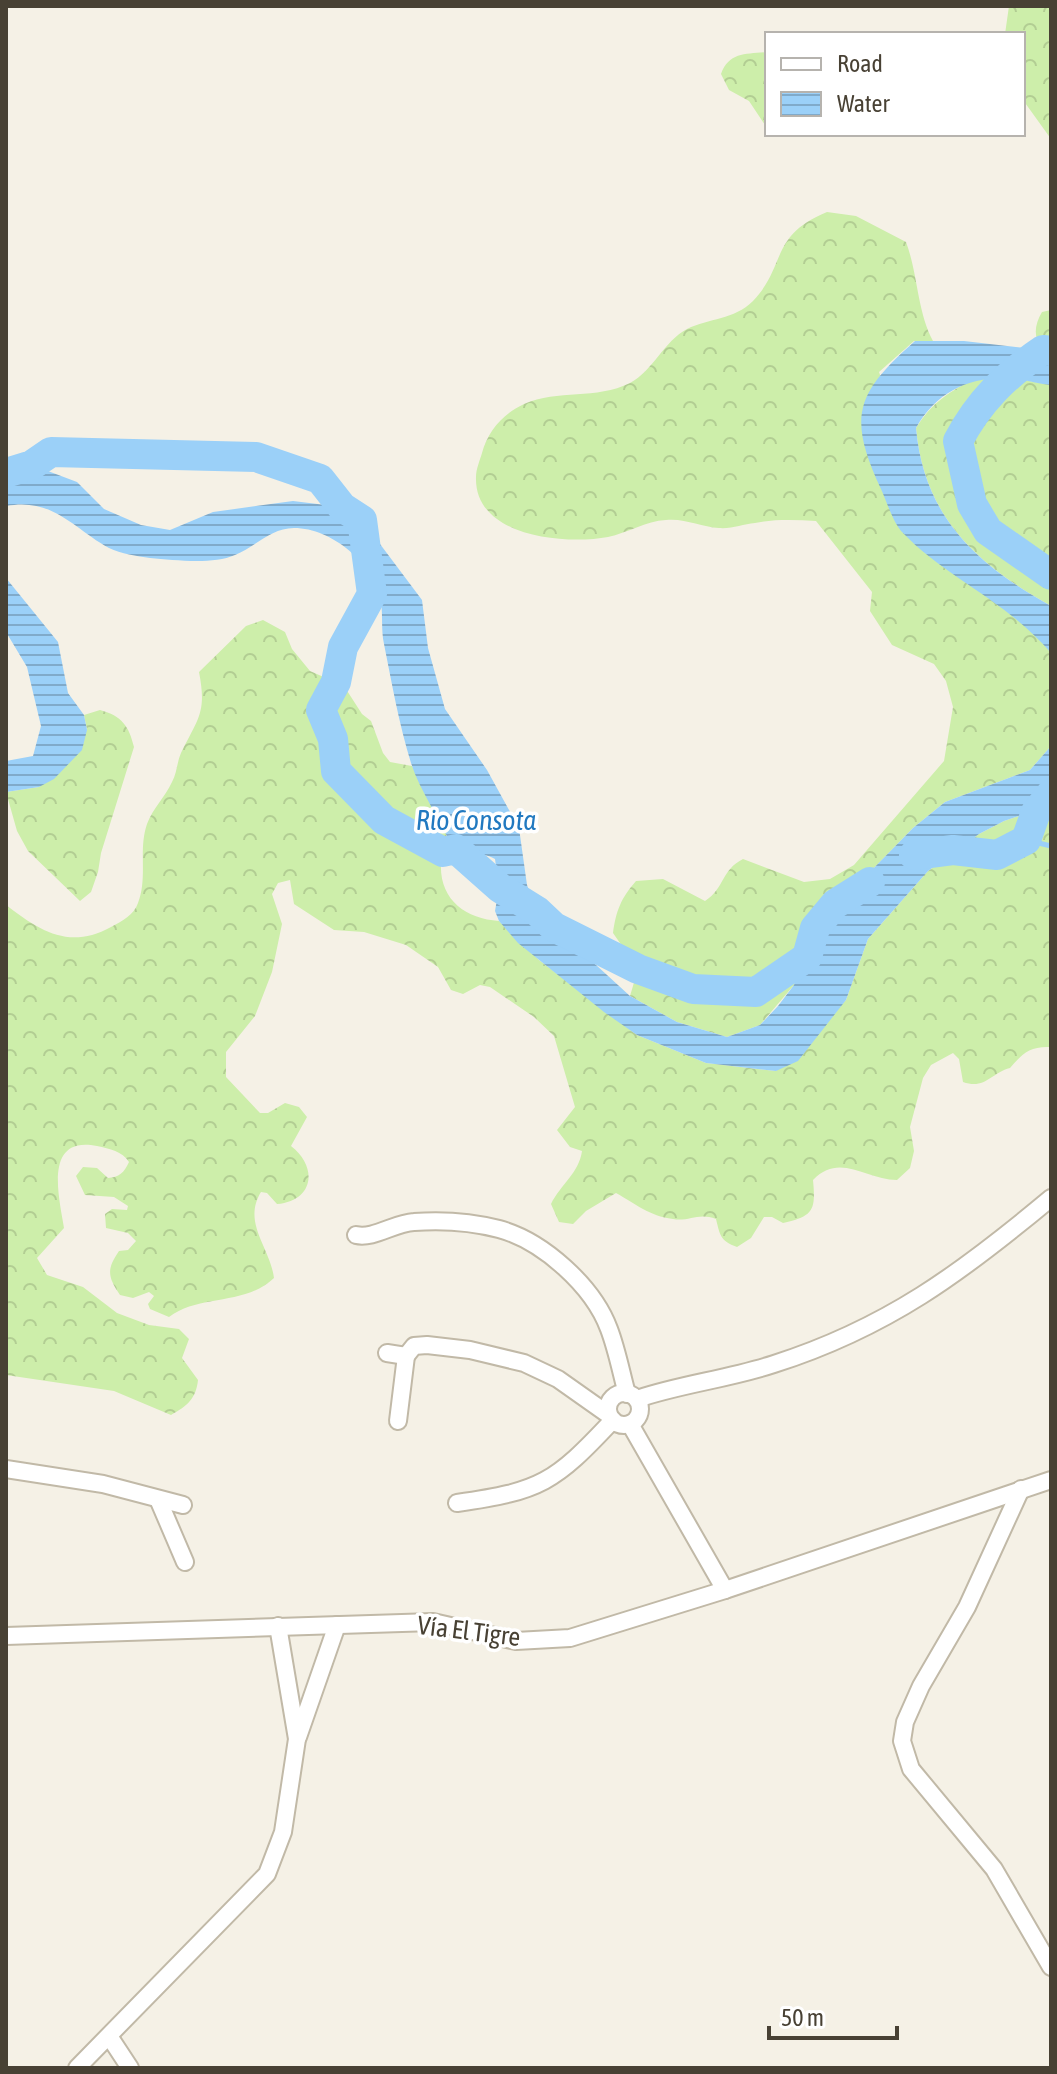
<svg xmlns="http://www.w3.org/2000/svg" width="1057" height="2074" font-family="'Asap Condensed',sans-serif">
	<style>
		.forest { fill: url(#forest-crowns) }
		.water { fill: url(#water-rules) }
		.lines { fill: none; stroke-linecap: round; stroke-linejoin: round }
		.stream { stroke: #9bd0f8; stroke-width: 5 }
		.river { stroke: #9bd0f8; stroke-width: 30 }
		.minor-casing { stroke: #c1b9a7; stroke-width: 20 }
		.minor { stroke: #fff; stroke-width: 16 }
		.labels { text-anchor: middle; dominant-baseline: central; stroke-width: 7; stroke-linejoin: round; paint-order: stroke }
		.street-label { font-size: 26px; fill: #484134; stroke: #fff }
		.water-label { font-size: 28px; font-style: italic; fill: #2179c0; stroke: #fff }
	</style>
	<defs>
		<pattern id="forest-crowns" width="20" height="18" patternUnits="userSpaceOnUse" patternTransform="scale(2)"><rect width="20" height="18" fill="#cdeeaa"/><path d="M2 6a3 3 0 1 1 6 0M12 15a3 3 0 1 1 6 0" fill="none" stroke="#b2cd93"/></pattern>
		<pattern id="water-rules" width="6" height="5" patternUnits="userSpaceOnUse" patternTransform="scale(2)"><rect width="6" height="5" fill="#9bd0f8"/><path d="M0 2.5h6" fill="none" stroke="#80aaca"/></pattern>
	</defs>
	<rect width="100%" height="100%" fill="#f5f1e6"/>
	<g class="forest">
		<polygon points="1009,6 1051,6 1051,139 1023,100 1023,34 1005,34"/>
		<path d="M767,52V128L749,101L729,90L721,74C729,52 746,54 767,52Z"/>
		<path d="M827,212L856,216L906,242C918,274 917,311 933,341H914L879,372L947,567L994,599L1034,632L1051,653V746L1030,770L945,802L913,828L815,928L794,985L760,1025L727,1037L677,1022L630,996L638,969L613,933C616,911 621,898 636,881L663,879L705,901C725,888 721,870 743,859L804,882L830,879L854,865L944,761L953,707L946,681L934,664L892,645L870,611L872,592L816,521C796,520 775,519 755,523C743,524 732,529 719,528C701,527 685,518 666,520C646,521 627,533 608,537C565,545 474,537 476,477C476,469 480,460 482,453C488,431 503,414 524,404C558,389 596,400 630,383C653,371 664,341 687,329C709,318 734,320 753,301C787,265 769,236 827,212Z"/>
		<path d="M1051,310V351L1043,350C1033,337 1034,326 1042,312Z"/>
		<path d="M977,378L1019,379L1051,385V606C978,565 924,518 916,428C931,403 951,390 977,378Z"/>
		<path d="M263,620L285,632L292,649L310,671L344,686L362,714L371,721L383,753L390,762L412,766C423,787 440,810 446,833C448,842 442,853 441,863C439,899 465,919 499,921L539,960L637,1035L706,1063L776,1071L846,1000L868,939L928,871L979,834L1004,821L1051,805V1047C1030,1046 1023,1053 1010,1068C991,1073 985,1090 963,1082L959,1059L953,1053L931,1065L923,1078L910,1127L914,1151L910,1168L897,1180C866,1180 840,1152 813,1180C816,1211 813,1216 783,1223L772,1217H764L751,1238L737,1247C720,1241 720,1235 716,1219C698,1212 689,1222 673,1219C649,1216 636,1204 616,1193L586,1211L573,1224L559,1222L551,1204C561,1184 579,1173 582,1151L570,1147L557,1130L575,1107L554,1036L534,1017L490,987L480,985L463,994L451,990L438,967L406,945L364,932L334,930L294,904L290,880L278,883L272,894L282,924L272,972L255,1016L226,1052V1077L260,1113H268L285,1103L299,1107L307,1117L291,1146C319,1168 313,1201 277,1204L267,1193L261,1192C242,1223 270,1247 274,1278C245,1306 200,1294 169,1317L150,1309L148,1304L154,1296L149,1292L133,1298L120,1295C108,1277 106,1270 119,1251L128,1250L136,1241L128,1233L106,1228L105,1214L112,1209L127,1210L128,1206L114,1197L85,1195L76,1176L83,1167L97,1168L108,1178C119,1177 124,1173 129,1162C122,1151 110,1149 97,1146C43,1135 59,1197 64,1228L37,1258L47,1275L83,1287L117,1313L149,1325L179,1329L189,1339L182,1358L198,1380C196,1399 187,1406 171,1415L114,1391L6,1375V905C40,931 69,950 111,927C122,921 134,915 138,903C148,877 138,850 147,824C153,808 165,797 172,782C177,773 177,762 181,753C198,718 207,713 199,672L246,626Z"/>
		<path d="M100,710C122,716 129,726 134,747L101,853L98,872L91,892L80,901L28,851L17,831L6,792L39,787L87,730L84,715Z"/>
	</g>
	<g class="water">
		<path d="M915,341H964L1051,351V385C1040,384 1030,381 1019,379C975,374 938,389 916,428C924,518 978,565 1051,606V653C1007,601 946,578 903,533C893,523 887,502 881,489C847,416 856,393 915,341Z"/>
		<path d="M32,465L77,482L104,509L141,525L170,530L213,512L293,501L342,507L362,520L422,600L428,648L445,709L487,770L519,828L527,885L537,911L630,996L677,1022L727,1037L760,1025L778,1006L794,985L815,928L913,828L945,802L1030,770L1051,746V805L1004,821L979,834L928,871L868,939L846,1000L798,1061L776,1071L706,1063L637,1035L604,1012L518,943L499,921L495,911L499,888L495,859C480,850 463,857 451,845C439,817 420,791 411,763C399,724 392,684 384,644C381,630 383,616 381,602C375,564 332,528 294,528C271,528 255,547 235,555C212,565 175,560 150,558C137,556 121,554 109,548C74,529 53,497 6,506V471Z"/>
		<polygon points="6,578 58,642 68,693 84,715 87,730 82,750 54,779 39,787 6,792 6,761 33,756 41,726 27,667 6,632"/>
	</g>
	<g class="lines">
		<polyline class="stream" points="1026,840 1051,846"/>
		<g class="river">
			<path d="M1051,351L1043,350C1006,375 979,401 958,441L972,504L988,531L1051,575"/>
			<polyline points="6,473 32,465 51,452 256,457 320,479 342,507 362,520 372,594 343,647 336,682 321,710 333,739 336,771 384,820 443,852 456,849 500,888 537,911 554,927 638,969 693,989 756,992 807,957 815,928 835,904 870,882"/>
			<polyline points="914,855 953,850 997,855 1026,840 1036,812 1051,794"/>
		</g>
		<g class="minor-casing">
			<g id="minor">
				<path d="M356,1235C374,1239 394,1223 414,1222C441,1220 472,1222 499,1229C543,1241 593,1286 609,1329C617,1350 621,1372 627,1394"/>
				<polyline points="387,1353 406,1356 414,1346 427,1345 470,1350 524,1363 558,1379 609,1415"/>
				<circle cx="624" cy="1409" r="16"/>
				<path d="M637,1399C681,1384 729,1379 774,1364C887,1328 961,1273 1051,1198"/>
				<polyline points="398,1421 406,1356"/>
				<polyline points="630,1424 725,1590"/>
				<polyline points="6,1469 103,1484 183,1505"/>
				<polyline points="1021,1489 967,1607 921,1686 905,1722 902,1741 911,1769 994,1869 1051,1967"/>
				<polyline points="158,1499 185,1562"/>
				<path d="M457,1503C541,1491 554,1483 613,1420"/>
				<polyline points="6,1636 433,1622 516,1641 570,1638 725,1590 1051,1480"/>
				<polyline points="298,1737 337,1625"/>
				<polyline points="109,2036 130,2068"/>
				<polyline points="77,2068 267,1874 283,1832 297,1739 278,1626"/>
			</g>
		</g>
		<use href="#minor" class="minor"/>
	</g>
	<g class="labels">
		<g class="street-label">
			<text transform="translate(469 1631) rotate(7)">Vía El Tigre</text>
		</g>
		<g class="water-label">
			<text x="476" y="820">Rio Consota</text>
		</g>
	</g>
	<rect width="1057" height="2074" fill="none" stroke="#484134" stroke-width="16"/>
	<rect x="765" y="32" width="260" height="104" fill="#ffffff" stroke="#b6b3ae" stroke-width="2"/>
	<rect x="781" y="58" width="40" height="12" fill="#ffffff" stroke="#b6b3ae" stroke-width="2"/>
	<text x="837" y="72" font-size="24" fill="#484134">Road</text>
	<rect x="781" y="92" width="40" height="24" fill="url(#water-rules)" stroke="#b6b3ae" stroke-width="2"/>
	<text x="837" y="112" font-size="24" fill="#484134">Water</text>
	<path d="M769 2026v12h128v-12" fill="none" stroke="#484134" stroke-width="4"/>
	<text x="781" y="2026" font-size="24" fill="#484134" stroke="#ffffff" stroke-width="6" paint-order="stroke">50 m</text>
</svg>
